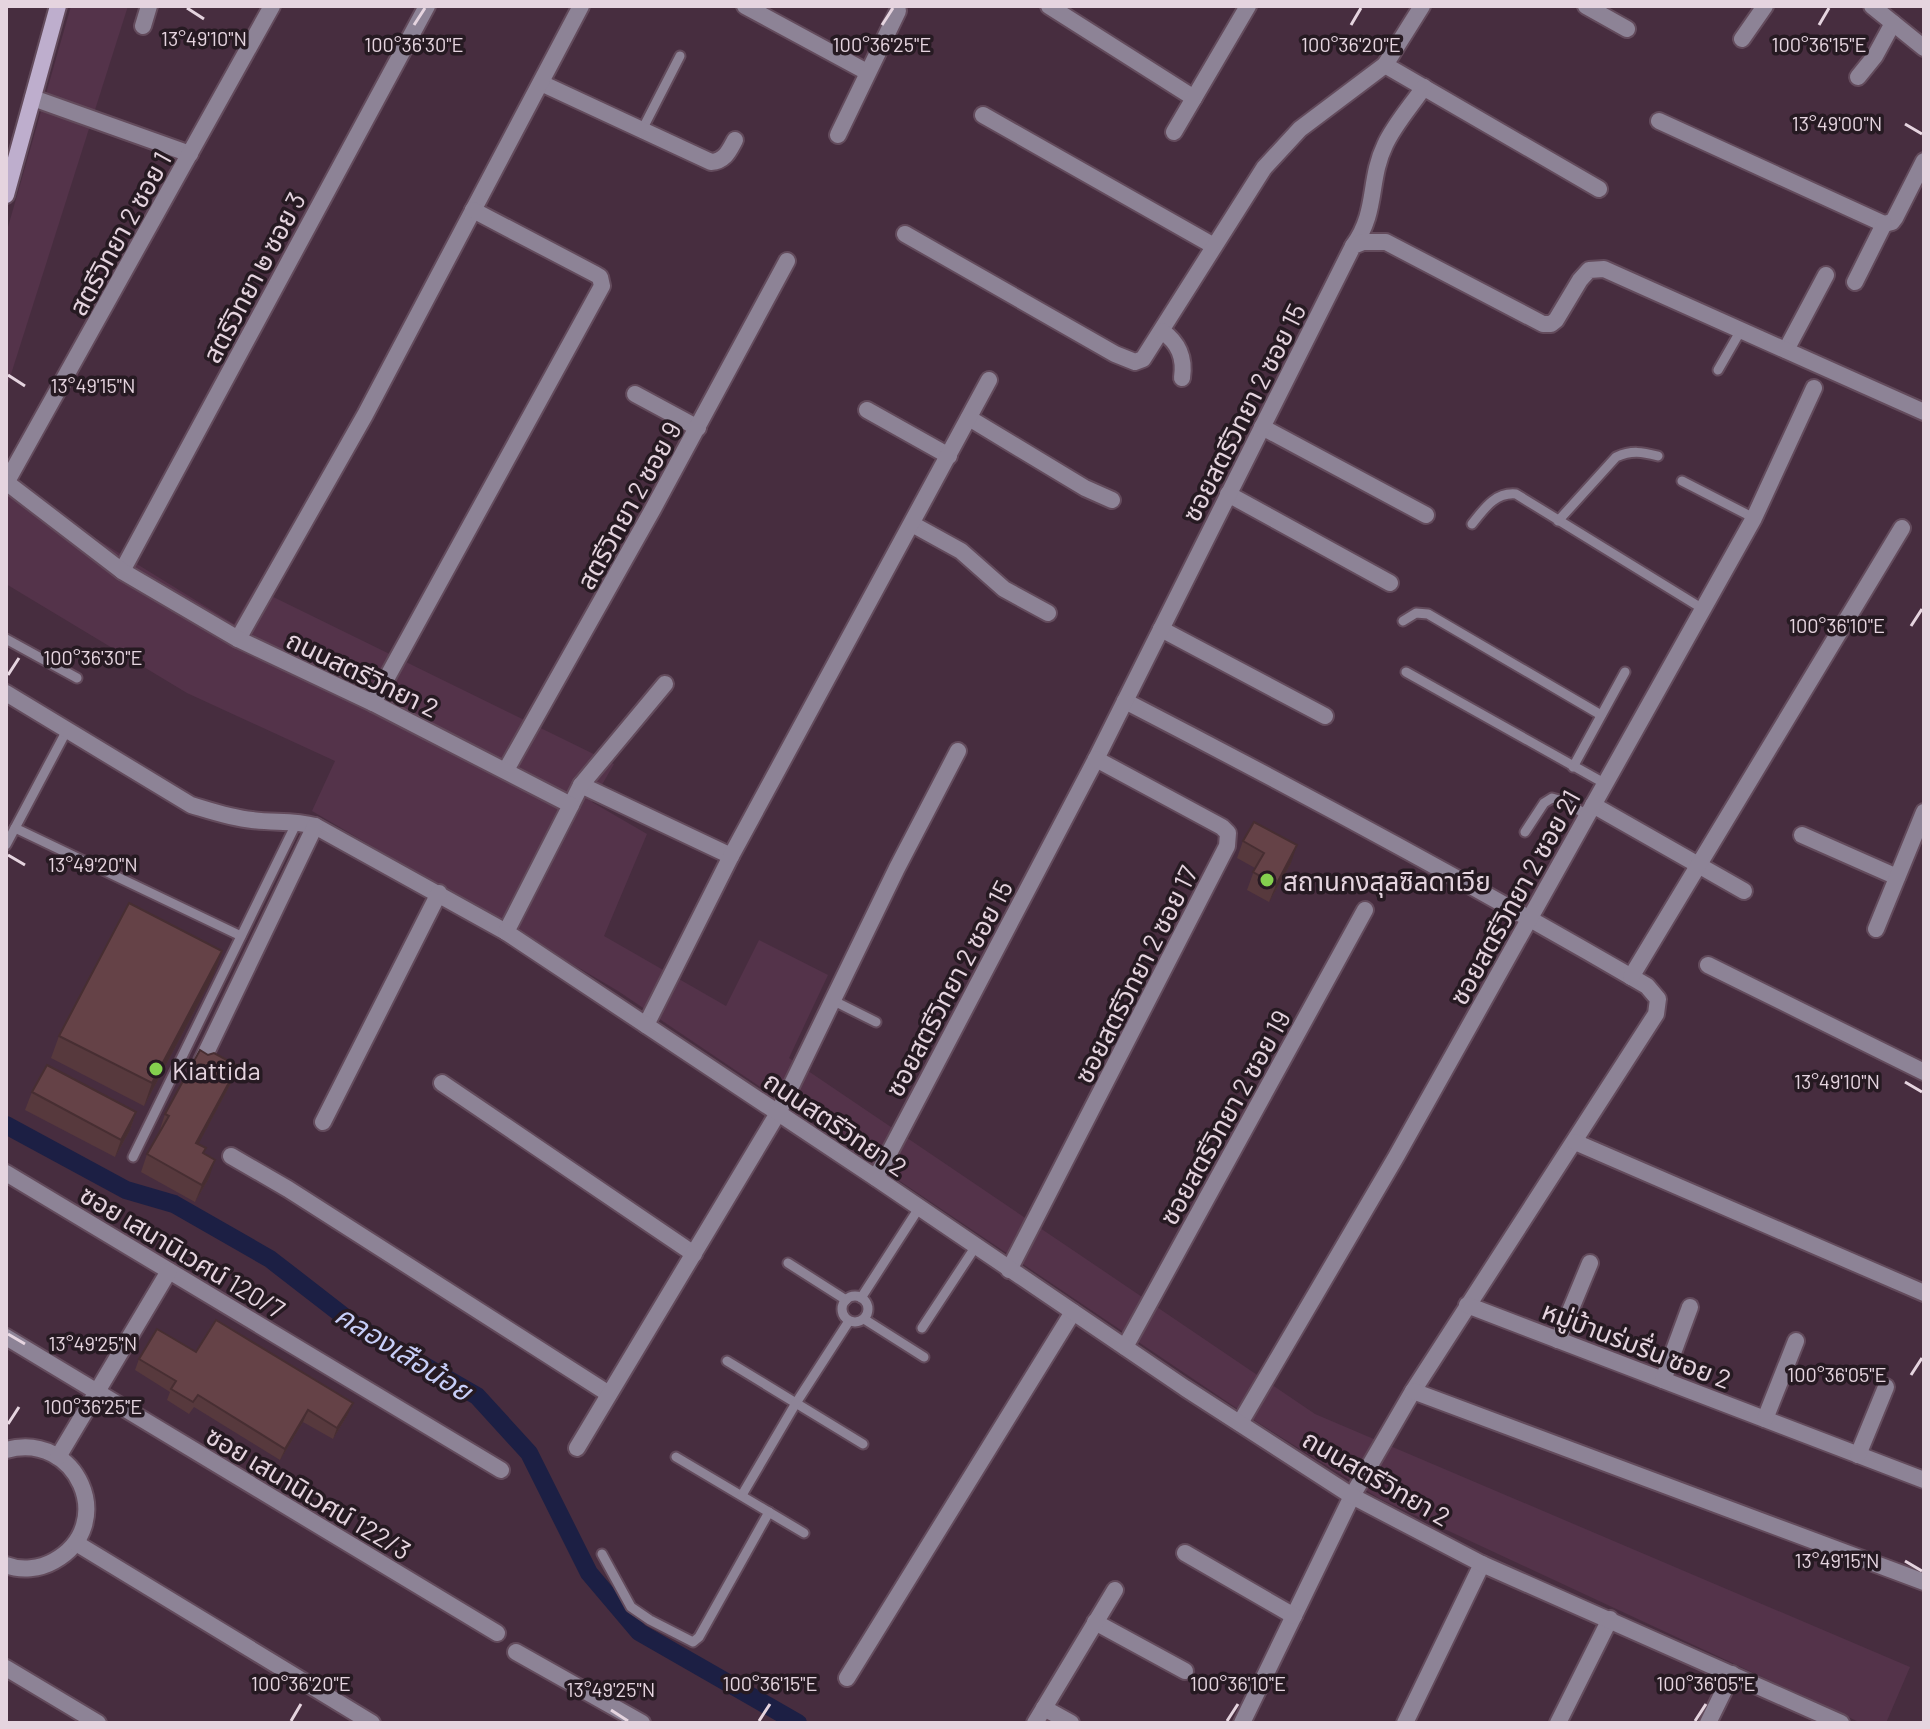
<svg xmlns="http://www.w3.org/2000/svg" width="1930" height="1729" font-family="Barlow,'Noto Sans Thai',sans-serif">
	<style>
		.built { fill: #54334a }
		.lines { fill: none; stroke-linecap: round; stroke-linejoin: round }
		.canal { stroke: #1c1f44; stroke-width: 18 }
		.service-casing { stroke: #634b5c; stroke-width: 13 }
		.minor-casing { stroke: #634b5c; stroke-width: 20 }
		.tertiary-casing { stroke: #634b5c; stroke-width: 20 }
		.secondary-casing { stroke: #634b5c; stroke-width: 20 }
		.service { stroke: #8d8396; stroke-width: 9 }
		.minor { stroke: #8d8396; stroke-width: 16 }
		.tertiary { stroke: #8d8396; stroke-width: 16 }
		.secondary { stroke: #beaecd; stroke-width: 16 }
		.wall { fill: #57393d }
		.shaded-wall { fill: #472e32 }
		.building { fill: #654247; stroke: #472e32; stroke-width: 2 }
		.ticks { fill: none; stroke: #e5d4df; stroke-width: 3 }
		.poi-dot { fill: #84d04e; stroke: #261a22; stroke-width: 3 }
		.labels { text-anchor: middle; dominant-baseline: central; stroke-width: 7; stroke-linejoin: round; paint-order: stroke }
		.street-label { font-size: 26px; fill: #e5d4df; stroke: #261a22 }
		.poi-label { font-size: 26px; fill: #e5d4df; stroke: #261a22; text-anchor: start }
		.water-label { font-size: 28px; font-style: italic; fill: #c7cef8; stroke: #261a22 }
		.ticks-label { font-size: 20px; text-anchor: middle; fill: #e5d4df; stroke: #261a22; stroke-width: 7; stroke-linejoin: round; paint-order: stroke }
	</style>
	<rect width="100%" height="100%" fill="#472d3f"/>
	<g class="built">
		<polygon points="71,6 128,6 6,390 6,234"/>
		<polygon points="6,474 77,527 234,624 255,588 614,764 592,802 647,834 604,936 726,1006 759,940 828,975 789,1058 1315,1414 1910,1667 1886,1723 1861,1723 1380,1499 1257,1422 618,991 312,811 335,761 187,693 6,584"/>
	</g>
	<g class="lines">
		<polyline class="canal" points="6,1125 126,1190 174,1204 270,1259 359,1328 477,1396 529,1453 589,1573 639,1632 798,1723"/>
		<g class="service-casing">
			<g id="service">
				<polyline points="642,130 680,56"/>
				<polyline points="1718,370 1741,330"/>
				<polyline points="1682,481 1754,518"/>
				<path d="M1558,521L1616,457C1632,450 1642,452 1658,456"/>
				<path d="M1472,524C1484,509 1495,492 1516,494L1703,609"/>
				<polyline points="1403,621 1416,613 1428,614 1601,715"/>
				<polyline points="6,639 77,678"/>
				<polyline points="1406,672 1604,783"/>
				<polyline points="1573,767 1625,672"/>
				<polyline points="15,828 241,936"/>
				<polyline points="1525,832 1544,803 1552,798 1563,801 1587,815"/>
				<polyline points="6,845 67,730"/>
				<polyline points="834,1001 876,1022"/>
				<polyline points="133,1157 297,822"/>
				<polyline points="788,1263 846,1300"/>
				<circle cx="855" cy="1309" r="13"/>
				<polyline points="861,1298 919,1208"/>
				<polyline points="864,1319 924,1357"/>
				<polyline points="922,1328 976,1246"/>
				<polyline points="727,1361 863,1444"/>
				<polyline points="676,1457 804,1533"/>
				<polyline points="742,1495 796,1403 849,1321"/>
				<polyline points="602,1554 631,1607 650,1620 693,1642 699,1637 769,1512"/>
			</g>
		</g>
		<g class="minor-casing">
			<g id="minor">
				<polyline points="745,6 867,72"/>
				<polyline points="1049,6 1194,98"/>
				<polyline points="1586,6 1627,29"/>
				<polyline points="143,26 149,6"/>
				<polyline points="1742,39 1765,6"/>
				<polyline points="1385,65 1599,189"/>
				<polyline points="1858,77 1875,56 1893,23"/>
				<path d="M541,83L711,162C725,161 729,151 735,140"/>
				<polyline points="33,98 190,154"/>
				<polyline points="983,115 1214,246"/>
				<polyline points="1659,121 1884,224 1892,222 1895,218 1924,161"/>
				<polyline points="1174,132 1248,6"/>
				<polyline points="838,135 898,11"/>
				<polyline points="905,234 1115,354 1135,362 1143,359 1264,168 1300,129 1385,65 1422,6"/>
				<path d="M1353,246C1378,212 1368,180 1385,145C1394,125 1411,106 1424,87"/>
				<polyline points="1855,282 1884,224"/>
				<path d="M1162,331C1179,343 1185,358 1182,378"/>
				<polyline points="1786,350 1826,275"/>
				<polyline points="635,394 698,428"/>
				<polyline points="867,410 949,456"/>
				<polyline points="969,418 1085,488 1112,500"/>
				<polyline points="1262,427 1426,515"/>
				<polyline points="6,483 272,6"/>
				<polyline points="1228,494 1390,583"/>
				<polyline points="912,524 961,551 1004,589 1048,613"/>
				<polyline points="122,571 427,6"/>
				<polyline points="1161,629 1325,716"/>
				<polyline points="238,639 365,415 581,6"/>
				<path d="M6,693L191,805C211,811 231,818 252,820C274,823 294,820 315,826L506,932"/>
				<path d="M1125,701C1301,792 1475,886 1647,986L1658,999L1656,1014L1413,1391L1352,1496L1242,1723"/>
				<polyline points="373,703 602,286 600,277 595,274 473,210"/>
				<polyline points="506,770 653,509 787,261"/>
				<polyline points="581,785 731,856"/>
				<polyline points="571,805 581,785 665,684"/>
				<polyline points="1593,805 1744,891"/>
				<polyline points="1802,835 1897,877"/>
				<polyline points="1876,929 1924,812"/>
				<polyline points="1708,965 1924,1072"/>
				<polyline points="1631,977 1902,528"/>
				<polyline points="646,1025 731,856 989,380"/>
				<polyline points="202,1061 315,826"/>
				<polyline points="442,1083 694,1254"/>
				<polyline points="323,1122 439,893"/>
				<polyline points="1575,1142 1924,1293"/>
				<polyline points="231,1156 288,1189 609,1394"/>
				<polyline points="6,1173 501,1470"/>
				<polyline points="876,1178 1096,759 1353,246 1363,242 1386,242 1543,324 1551,324 1556,320 1580,280 1589,270 1604,269 1924,412"/>
				<polyline points="1009,1270 1227,846 1228,833 1222,827 1096,759"/>
				<polyline points="1467,1305 1924,1480"/>
				<polyline points="6,1337 497,1633"/>
				<polyline points="1558,1340 1590,1263"/>
				<polyline points="1125,1347 1365,910"/>
				<polyline points="1663,1380 1690,1307"/>
				<polyline points="1413,1391 1924,1582"/>
				<polyline points="1765,1419 1796,1341"/>
				<polyline points="1240,1423 1396,1157 1754,518 1814,388"/>
				<polyline points="577,1448 778,1113 897,868 958,751"/>
				<path d="M6,1450C77,1430 119,1525 54,1561C40,1569 21,1571 6,1565"/>
				<polyline points="1858,1455 1886,1387"/>
				<polyline points="58,1457 169,1271"/>
				<polyline points="76,1543 372,1723"/>
				<polyline points="1185,1553 1294,1616"/>
				<polyline points="1095,1622 1185,1671"/>
				<polyline points="516,1652 642,1723"/>
				<polyline points="6,1668 98,1723"/>
				<polyline points="847,1678 1073,1312"/>
				<polyline points="1044,1708 1071,1723"/>
				<polyline points="1035,1723 1115,1590"/>
				<polyline points="1405,1723 1482,1564"/>
				<polyline points="1558,1723 1610,1619"/>
				<polyline points="1708,1723 1732,1674"/>
			</g>
		</g>
		<g class="tertiary-casing">
			<g id="tertiary">
				<polyline points="1872,6 1924,48"/>
				<polyline points="6,482 122,571 238,639 373,703 571,805 506,932 876,1178 1185,1388 1352,1496 1482,1564 1841,1723"/>
			</g>
		</g>
		<g class="secondary-casing">
			<polyline id="secondary" points="6,195 58,6"/>
		</g>
		<use href="#service" class="service"/>
		<use href="#minor" class="minor"/>
		<use href="#tertiary" class="tertiary"/>
		<use href="#secondary" class="secondary"/>
	</g>
	<g class="wall">
		<polygon points="1243,841 1291,863 1269,902 1247,890 1255,868 1237,858"/>
		<polygon points="222,951 214,974 144,1106 51,1058 59,1036"/>
		<polygon points="208,1055 238,1066 231,1083 198,1144 204,1154 209,1178 195,1202 141,1172 147,1154 160,1132 159,1132 165,1114"/>
		<polygon points="32,1092 136,1112 130,1130 115,1157 25,1110"/>
		<polygon points="196,1352 348,1414 333,1439 303,1422 280,1460 194,1407 189,1414 167,1400 170,1392 135,1370 139,1359"/>
	</g>
	<g class="shaded-wall">
		<polygon points="1297,845 1291,863 1269,902 1276,885"/>
		<polygon points="222,951 214,974 144,1106 152,1083"/>
		<polygon points="238,1066 231,1083 190,1160 196,1143"/>
		<polygon points="136,1112 130,1130 115,1157 121,1140"/>
		<polygon points="215,1160 209,1178 195,1202 202,1185"/>
		<polygon points="353,1403 348,1414 333,1439 337,1428"/>
		<polygon points="308,1410 303,1422 280,1460 285,1449"/>
	</g>
	<g class="building">
		<polygon points="1254,822 1297,845 1276,885 1253,872 1264,853 1243,841"/>
		<polygon points="129,903 222,951 152,1083 59,1036"/>
		<polygon points="200,1050 208,1055 214,1053 238,1066 196,1143 206,1148 203,1153 215,1160 202,1185 147,1154 169,1116 165,1114"/>
		<polygon points="47,1065 136,1112 121,1140 32,1092"/>
		<polygon points="216,1320 353,1403 337,1428 308,1410 285,1449 198,1395 193,1402 171,1389 176,1381 139,1359 157,1329 196,1352"/>
	</g>
	<path class="ticks" d="M187,8L204,19M414,25L425,8M882,25L893,8M1351,25L1361,8M1819,25L1829,8M1905,124L1922,134M8,375L25,386M1911,626L1922,609M8,675L19,658M8,855L25,865M1905,1082L1922,1092M8,1334L25,1344M1911,1375L1922,1358M8,1424L19,1407M1905,1561L1922,1571M611,1710L628,1721M291,1721L301,1704M759,1721L770,1704M1227,1721L1238,1704M1695,1721L1706,1704"/>
	<g class="poi-dot">
		<circle cx="1267" cy="880" r="8"/>
		<circle cx="156" cy="1069" r="8"/>
	</g>
	<g class="labels">
		<g class="street-label">
			<text transform="translate(119 233) rotate(-61)">สตรีวิทยา 2 ซอย 1</text>
			<text transform="translate(253 277) rotate(-62)">สตรีวิทยา ๒ ซอย 3</text>
			<text transform="translate(1243 412) rotate(-63)">ซอยสตรีวิทยา 2 ซอย 15</text>
			<text transform="translate(628 505) rotate(-61)">สตรีวิทยา 2 ซอย 9</text>
			<text transform="translate(363 673) rotate(26)">ถนนสตรีวิทยา 2</text>
			<text transform="translate(1514 897) rotate(-61)">ซอยสตรีวิทยา 2 ซอย 21</text>
			<text transform="translate(1135 974) rotate(-63)">ซอยสตรีวิทยา 2 ซอย 17</text>
			<text transform="translate(948 988) rotate(-62)">ซอยสตรีวิทยา 2 ซอย 15</text>
			<text transform="translate(1224 1117) rotate(-61)">ซอยสตรีวิทยา 2 ซอย 19</text>
			<text transform="translate(836 1123) rotate(34)">ถนนสตรีวิทยา 2</text>
			<text transform="translate(183 1251) rotate(31)">ซอย เสนานิเวศน์ 120/7</text>
			<text transform="translate(1637 1344) rotate(21)">หมู่บ้านร่มรื่น ซอย 2</text>
			<text transform="translate(1377 1477) rotate(30)">ถนนสตรีวิทยา 2</text>
			<text transform="translate(309 1492) rotate(31)">ซอย เสนานิเวศน์ 122/3</text>
		</g>
		<g class="poi-label">
			<text x="1283" y="880">สถานกงสุลซิลดาเวีย</text>
			<text x="172" y="1069">Kiattida</text>
		</g>
		<g class="water-label">
			<text transform="translate(404 1352) rotate(32)">คลองเสือน้อย</text>
		</g>
	</g>
	<g class="ticks-label">
		<text x="204" y="46">13°49'10"N</text>
		<text x="414" y="52">100°36'30"E</text>
		<text x="882" y="52">100°36'25"E</text>
		<text x="1351" y="52">100°36'20"E</text>
		<text x="1819" y="52">100°36'15"E</text>
		<text x="1837" y="131">13°49'00"N</text>
		<text x="93" y="393">13°49'15"N</text>
		<text x="1837" y="633">100°36'10"E</text>
		<text x="93" y="665">100°36'30"E</text>
		<text x="93" y="872">13°49'20"N</text>
		<text x="1837" y="1089">13°49'10"N</text>
		<text x="93" y="1351">13°49'25"N</text>
		<text x="1837" y="1382">100°36'05"E</text>
		<text x="93" y="1414">100°36'25"E</text>
		<text x="1837" y="1568">13°49'15"N</text>
		<text x="301" y="1691">100°36'20"E</text>
		<text x="770" y="1691">100°36'15"E</text>
		<text x="1238" y="1691">100°36'10"E</text>
		<text x="1706" y="1691">100°36'05"E</text>
		<text x="611" y="1697">13°49'25"N</text>
	</g>
	<rect width="1930" height="1729" fill="none" stroke="#e5d4df" stroke-width="16"/>
</svg>
